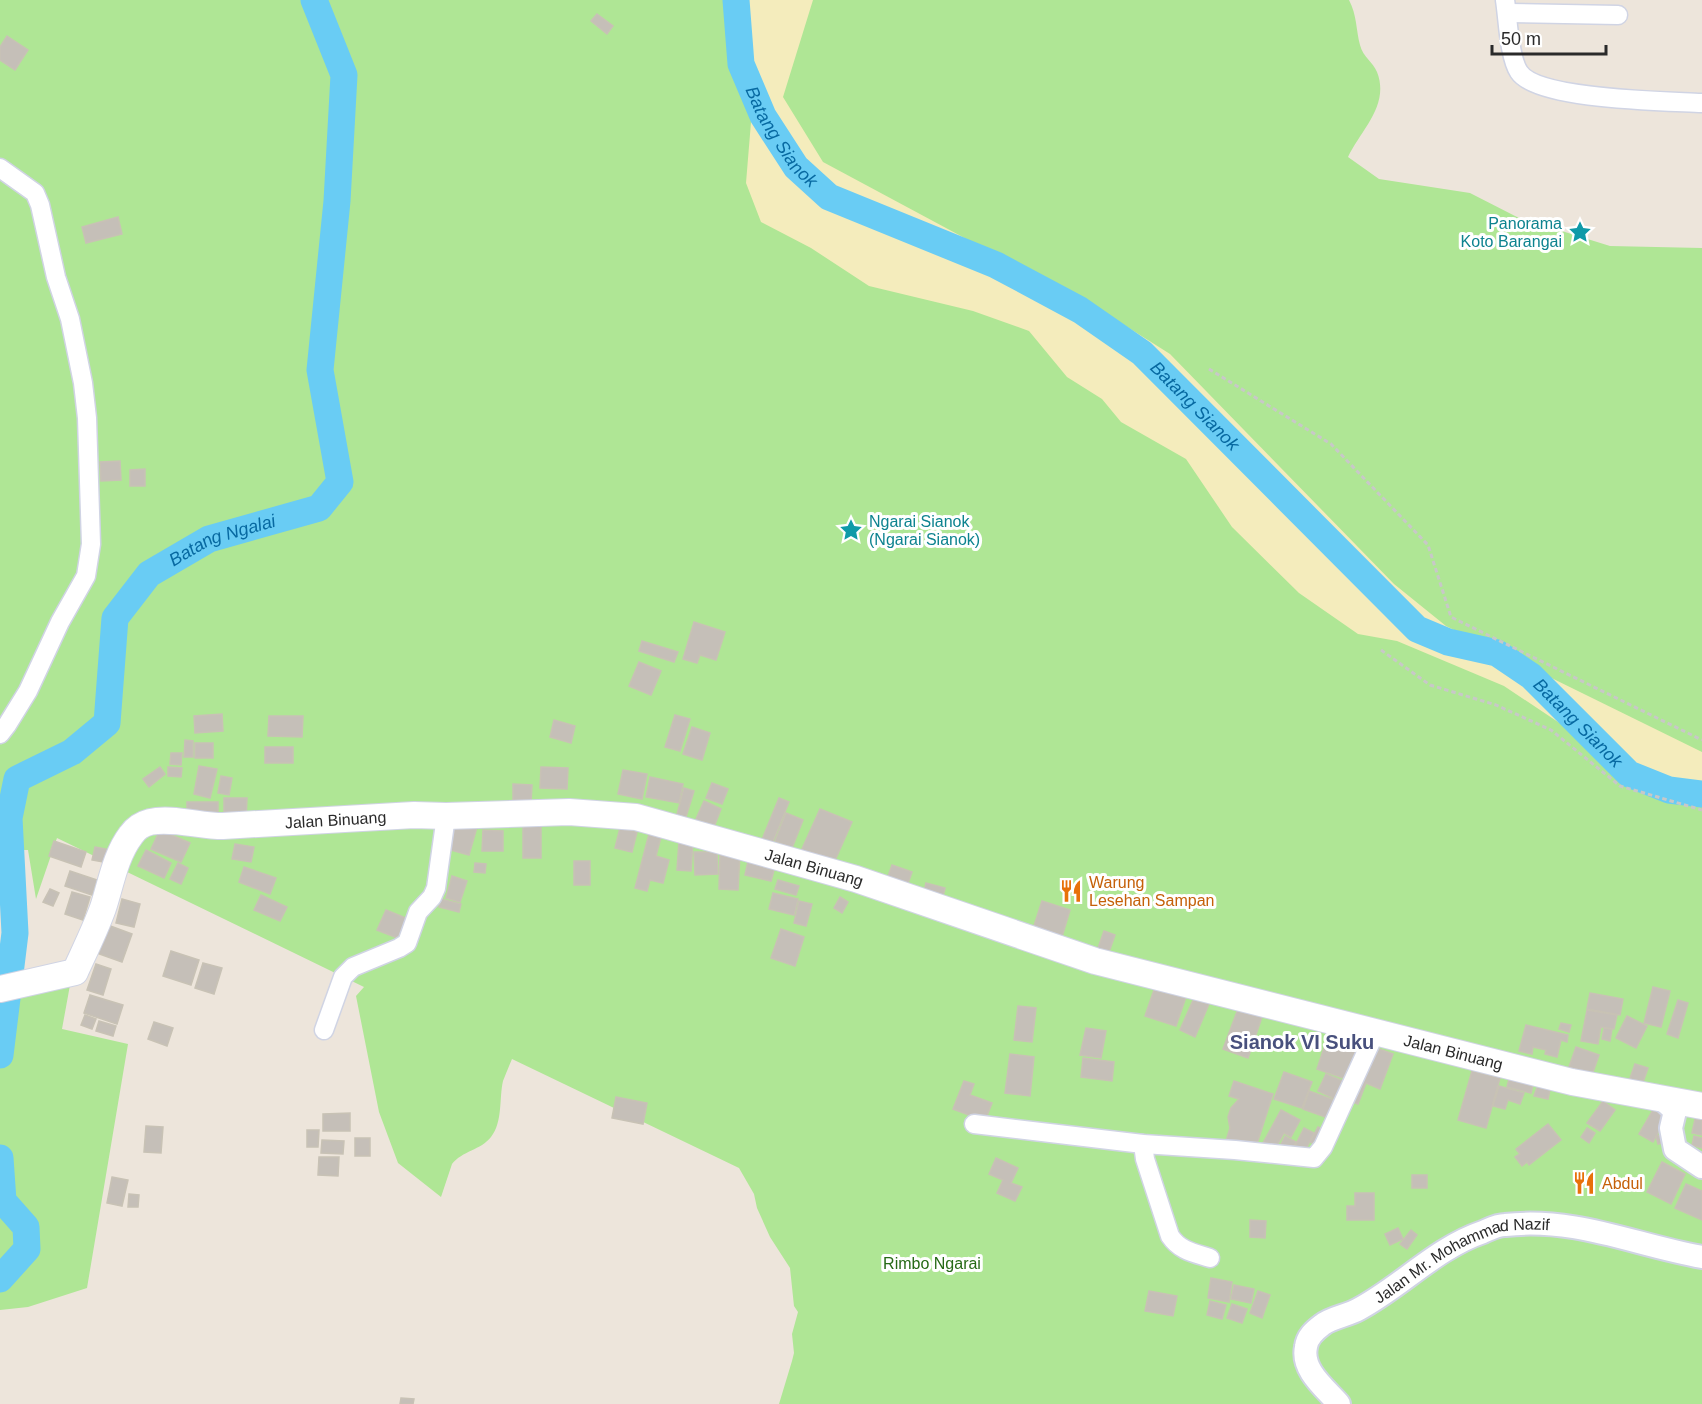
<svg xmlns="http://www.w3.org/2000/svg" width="1702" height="1404" font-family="Arial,sans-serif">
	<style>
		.green { fill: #afe695 }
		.sand { fill: #f4ecbc }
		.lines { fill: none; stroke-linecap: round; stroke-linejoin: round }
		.river { stroke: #69ccf4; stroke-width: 27 }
		.building { fill: #c5bfb8; stroke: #c8c2b5; stroke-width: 1.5 }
		.minor-casing { stroke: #d0d4e4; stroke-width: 21 }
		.tertiary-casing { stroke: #d0d4e4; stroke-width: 26 }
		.secondary-casing { stroke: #d0d4e4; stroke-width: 28 }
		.path { stroke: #c8c8c8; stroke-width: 3; stroke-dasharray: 4.5 3; stroke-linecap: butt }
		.minor { stroke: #fff; stroke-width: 18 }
		.tertiary { stroke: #fff; stroke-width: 22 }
		.secondary { stroke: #fff; stroke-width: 26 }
		.labels { text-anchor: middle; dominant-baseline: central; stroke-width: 6; stroke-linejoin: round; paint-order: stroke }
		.culture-label { font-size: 16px; fill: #0d838f; stroke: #fff; text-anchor: end }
		.street-label { font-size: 16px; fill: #2a2a2a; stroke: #fff }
		.food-label { font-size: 16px; fill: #c56008; stroke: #fff; text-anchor: start }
		.park-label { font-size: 16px; fill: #266a16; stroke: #fff }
		.water-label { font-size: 18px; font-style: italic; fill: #0769a1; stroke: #fff }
		.quarter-label { font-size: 20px; font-weight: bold; fill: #48507d; stroke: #fff }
	</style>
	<rect width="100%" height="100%" fill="#ede5db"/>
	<g class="green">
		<path d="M0,0H1349C1357,15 1356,30 1360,45C1363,57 1373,62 1377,72C1390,105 1361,130 1348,157L1379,179L1470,193L1517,217L1610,246L1702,248V1404H779L792,1361L794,1353L792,1334L798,1312L794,1306L790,1268L770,1237L757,1208L754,1194L739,1168L512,1059C509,1066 506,1073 503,1081C499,1098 503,1122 491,1137C481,1150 462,1151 452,1164L441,1197L398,1163L379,1112L356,996L364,987L57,838L36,899L28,850H0Z"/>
		<polygon points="72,974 62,1029 128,1044 87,1288 28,1307 0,1310 0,1049 7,1026 14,987"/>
	</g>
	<polygon class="sand" points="732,0 813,0 783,97 823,162 1110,316 1170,354 1394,584 1446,626 1702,752 1702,797 1663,792 1613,772 1564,726 1504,686 1397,641 1358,634 1299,593 1232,527 1186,459 1121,422 1102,399 1067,377 1029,331 973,311 869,286 811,248 761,222 746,183 752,110 740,59"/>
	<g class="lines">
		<g class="river">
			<path id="s1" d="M736,0L741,64L763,116L796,167L829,197L996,265L1080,310L1142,353L1417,629L1448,642L1497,653L1531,676L1629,774L1669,790L1702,794"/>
			<path id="s2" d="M0,1055L15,933L9,818L17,779L72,752L107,723L115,618L149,574L209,539L319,508L340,482L320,370L337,201L344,75L314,0"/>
			<polyline points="0,1158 3,1201 26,1227 27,1249 0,1279"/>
		</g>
	</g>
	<g class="building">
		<polygon points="597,14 613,26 607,34 591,21"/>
		<polygon points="7,36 28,50 15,70 0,60 0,47"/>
		<polygon points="118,217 122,234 86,243 82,227"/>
		<polygon points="120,461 121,480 101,481 100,462"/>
		<polygon points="145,469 145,486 130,486 130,470"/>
		<polygon points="694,622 725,632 716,660 700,655 697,663 683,659"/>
		<polygon points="642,641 678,652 674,662 639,651"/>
		<polygon points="639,662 661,671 651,695 629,686"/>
		<polygon points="222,714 223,731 195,733 194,716"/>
		<polygon points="675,715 690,719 680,751 665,747"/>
		<polygon points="269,716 303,716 302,737 268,736"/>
		<polygon points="554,720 575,726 571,743 550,737"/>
		<polygon points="692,727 710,733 702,760 683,754"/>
		<polygon points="185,740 193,741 193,757 184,757"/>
		<rect x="195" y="743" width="18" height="15"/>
		<rect x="265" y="747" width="28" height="16"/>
		<polygon points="171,753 182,753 181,765 170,764"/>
		<polygon points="199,766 217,769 210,798 194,794"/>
		<polygon points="160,767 165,774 149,787 143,779"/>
		<polygon points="168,767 182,768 181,777 168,776"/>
		<polygon points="541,767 568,768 567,789 540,788"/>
		<polygon points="623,770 647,774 642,799 618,794"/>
		<polygon points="221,776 232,778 229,795 218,793"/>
		<polygon points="650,777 683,784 679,803 646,797"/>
		<polygon points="712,783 728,789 722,804 706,798"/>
		<polygon points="513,784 532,785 531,803 513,803"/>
		<polygon points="684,788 694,791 685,820 676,818"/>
		<polygon points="224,798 247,798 246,820 224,820"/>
		<polygon points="779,798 789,802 771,846 761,842"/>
		<polygon points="704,801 721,809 714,827 696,819"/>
		<rect x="187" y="802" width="31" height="17"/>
		<polygon points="820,809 852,822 833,865 801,851"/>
		<polygon points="786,813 803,820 792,848 775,841"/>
		<polygon points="455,821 477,827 469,855 447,849"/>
		<rect x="523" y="823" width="18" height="35"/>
		<polygon points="620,828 637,832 632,852 615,848"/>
		<polygon points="160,830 190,843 181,862 151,849"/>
		<polygon points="483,830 503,831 503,851 482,851"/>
		<polygon points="649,834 661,837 656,856 669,860 663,883 650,880 647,891 635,888"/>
		<polygon points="54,841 86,852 81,867 49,856"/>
		<polygon points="679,841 693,842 691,871 677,870"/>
		<polygon points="235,844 254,847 251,862 232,859"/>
		<polygon points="95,847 111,850 108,863 92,860"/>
		<polygon points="146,850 171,863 164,878 138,866"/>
		<polygon points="694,852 717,852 718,874 695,875"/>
		<polygon points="720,853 740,854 738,890 719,889"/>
		<polygon points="749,857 776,863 771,881 745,875"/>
		<rect x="574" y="861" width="16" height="24"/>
		<polygon points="178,863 188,868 181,884 170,879"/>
		<polygon points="475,863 486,864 485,873 474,872"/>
		<polygon points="892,865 912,872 905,892 885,885"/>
		<polygon points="244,867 276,878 270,894 239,882"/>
		<polygon points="70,871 97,880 92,895 65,886"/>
		<polygon points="452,876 467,881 460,902 446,898"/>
		<polygon points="778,880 799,886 796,895 775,889"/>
		<polygon points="926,883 945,888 943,896 924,891"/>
		<polygon points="50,889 59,893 53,906 43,902"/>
		<polygon points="72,892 90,897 83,920 65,914"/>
		<polygon points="773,893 798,899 794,915 769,909"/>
		<polygon points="261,895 287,907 280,921 254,910"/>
		<polygon points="840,897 848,902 842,913 834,908"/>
		<polygon points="122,899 140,904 134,927 116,923"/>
		<polygon points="441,899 461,904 459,912 439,907"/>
		<polygon points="799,901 812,904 806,926 794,923"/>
		<polygon points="1042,901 1070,910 1061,940 1032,932"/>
		<polygon points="386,910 408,919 400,939 377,930"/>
		<polygon points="105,924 132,934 122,962 94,952"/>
		<polygon points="781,929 804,937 795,966 771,958"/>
		<polygon points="1104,931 1115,935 1109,952 1098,948"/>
		<polygon points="171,951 199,960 191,985 163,976"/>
		<polygon points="203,963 222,968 214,994 195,988"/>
		<polygon points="96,964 111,969 103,995 87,990"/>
		<polygon points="1155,987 1186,997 1176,1026 1145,1016"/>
		<polygon points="1653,987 1670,991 1661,1027 1644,1023"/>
		<polygon points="1590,993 1623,999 1620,1015 1587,1009"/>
		<polygon points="90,995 123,1005 117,1024 84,1013"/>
		<polygon points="1194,998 1209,1004 1195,1037 1180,1030"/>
		<polygon points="1678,1000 1688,1003 1678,1038 1667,1034"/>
		<polygon points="1018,1006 1036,1008 1032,1042 1014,1040"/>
		<polygon points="1238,1009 1262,1017 1248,1058 1223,1049"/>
		<polygon points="1587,1010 1617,1015 1614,1029 1601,1027 1598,1044 1581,1041"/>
		<polygon points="85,1015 96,1019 92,1029 81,1025"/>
		<polygon points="1627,1016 1647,1026 1636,1048 1616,1038"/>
		<polygon points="99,1021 116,1026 113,1036 96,1031"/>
		<polygon points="154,1022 173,1028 167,1046 148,1039"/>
		<polygon points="1561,1023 1571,1025 1569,1032 1559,1029"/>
		<polygon points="1526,1025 1568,1035 1567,1042 1561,1040 1557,1057 1545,1054 1546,1050 1533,1047 1532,1054 1519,1051"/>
		<polygon points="1086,1028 1106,1031 1101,1058 1080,1055"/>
		<polygon points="1604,1028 1612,1029 1610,1041 1602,1039"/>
		<polygon points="1326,1042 1342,1047 1344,1043 1357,1048 1346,1079 1317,1069"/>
		<polygon points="1368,1045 1393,1054 1380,1089 1366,1083 1358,1104 1347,1100"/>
		<polygon points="1576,1047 1599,1055 1592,1075 1569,1067"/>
		<polygon points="1010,1054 1034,1057 1030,1096 1005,1093"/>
		<polygon points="1083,1058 1114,1062 1112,1081 1081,1077"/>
		<polygon points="1635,1064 1648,1068 1642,1085 1629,1081"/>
		<polygon points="1472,1071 1500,1078 1486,1128 1458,1120"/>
		<polygon points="1284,1072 1312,1082 1302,1108 1274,1099"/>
		<polygon points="1326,1074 1343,1081 1335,1099 1318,1091"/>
		<polygon points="1510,1075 1534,1081 1531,1093 1507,1087"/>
		<polygon points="964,1081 974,1084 970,1095 992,1103 985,1121 953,1109"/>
		<polygon points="1234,1081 1273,1094 1255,1150 1226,1141 1230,1128 1228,1117 1231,1108 1239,1099 1229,1096"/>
		<polygon points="1539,1082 1551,1085 1548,1099 1534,1096"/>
		<polygon points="1499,1086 1524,1093 1520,1104 1508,1100 1505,1109 1493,1106"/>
		<polygon points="1309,1091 1337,1101 1331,1119 1303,1109"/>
		<polygon points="616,1097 647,1103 643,1124 612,1118"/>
		<polygon points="1603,1101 1615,1110 1600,1131 1587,1123"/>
		<polygon points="1657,1103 1671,1110 1653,1142 1639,1134"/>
		<polygon points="1281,1110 1300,1120 1291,1137 1284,1133 1274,1151 1262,1145"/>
		<polygon points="350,1113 350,1131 323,1131 323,1114"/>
		<polygon points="1695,1119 1702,1120 1702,1135 1692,1133"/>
		<polygon points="1548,1124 1561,1140 1529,1165 1527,1162 1522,1166 1515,1157 1520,1154 1516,1149"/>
		<polygon points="146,1126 163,1127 161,1153 144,1152"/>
		<polygon points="1318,1127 1326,1131 1318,1146 1310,1142"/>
		<polygon points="1304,1128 1314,1133 1302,1157 1292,1152"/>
		<polygon points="1587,1128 1595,1133 1589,1143 1581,1137"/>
		<polygon points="307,1130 319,1130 318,1147 307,1147"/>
		<polygon points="1666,1134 1667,1142 1658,1144 1656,1136"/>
		<polygon points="1285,1136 1296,1142 1289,1155 1278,1150"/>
		<polygon points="1694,1136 1702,1138 1702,1148 1692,1145"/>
		<rect x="355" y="1138" width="15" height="18"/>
		<polygon points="322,1140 344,1141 343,1154 321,1153"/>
		<polygon points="319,1157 339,1157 338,1176 318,1175"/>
		<polygon points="996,1158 1018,1168 1011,1183 1022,1187 1015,1201 997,1193 1003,1180 989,1174"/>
		<polygon points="1662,1162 1685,1174 1671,1204 1647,1192"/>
		<rect x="1412" y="1175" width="15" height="13"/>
		<polygon points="112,1177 128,1180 122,1206 107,1203"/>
		<polygon points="1686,1184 1702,1191 1702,1220 1675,1208"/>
		<polygon points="1355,1193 1374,1193 1374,1220 1347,1220 1347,1206 1355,1206"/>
		<polygon points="129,1194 139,1195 138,1207 128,1207"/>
		<polygon points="1250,1220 1266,1221 1265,1238 1250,1237"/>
		<polygon points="1398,1228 1403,1239 1390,1245 1385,1234"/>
		<polygon points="1411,1230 1417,1235 1407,1249 1400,1244"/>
		<polygon points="1211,1278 1232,1282 1229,1302 1208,1298"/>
		<polygon points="1234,1285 1254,1289 1251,1303 1231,1299"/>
		<polygon points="1149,1291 1177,1296 1173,1316 1145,1311"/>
		<polygon points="1258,1291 1270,1295 1262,1318 1250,1313"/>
		<polygon points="1210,1301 1226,1305 1222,1319 1207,1315"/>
		<polygon points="1232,1304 1247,1309 1242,1323 1227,1318"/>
		<polygon points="401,1398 414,1399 413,1404 400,1404"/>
	</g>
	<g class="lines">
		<g class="minor-casing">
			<g id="minor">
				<path d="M1505,0C1508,19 1509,57 1519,72C1537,100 1667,101 1702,103"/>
				<polyline points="1507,13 1618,15"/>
				<polyline points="0,168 35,193 40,205 56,277 70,319 83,383 87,418 91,544 86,576 60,622 28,691 7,725 0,734"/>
				<polyline points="324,1030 343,977 353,967 399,948 407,943 418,912 432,897 436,888 446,816"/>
				<polyline points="974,1124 1143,1144 1235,1150 1314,1158 1323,1147 1375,1033"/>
				<path d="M1143,1144L1145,1159L1170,1236C1180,1251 1194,1253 1210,1258"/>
			</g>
		</g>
		<g class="tertiary-casing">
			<g id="tertiary">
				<polyline points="1663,1100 1675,1111 1671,1128 1675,1149 1702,1167"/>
				<path id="s3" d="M1339,1404C1325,1388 1301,1370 1306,1347C1307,1337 1314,1331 1322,1325C1332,1317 1347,1316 1359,1309C1402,1286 1436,1248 1483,1232C1490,1229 1497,1225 1505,1225C1577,1217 1634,1245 1702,1257"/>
			</g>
		</g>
		<g class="secondary-casing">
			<g id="secondary">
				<path id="s4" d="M0,989L75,972C85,950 95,930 103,908C111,884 115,856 131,835C135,829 142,824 150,822C171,817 200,826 223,826L414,815L446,816L569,812L636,817L856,879L1095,961L1572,1082L1702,1106"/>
			</g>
		</g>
		<g class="path">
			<polyline points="1209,369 1331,444 1428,545 1451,617 1702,740"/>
			<polyline points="1381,650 1430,685 1496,705 1551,730 1620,786 1702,810"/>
		</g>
		<use href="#minor" class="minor"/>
		<use href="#tertiary" class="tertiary"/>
		<use href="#secondary" class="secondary"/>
	</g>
	<defs>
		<g id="sight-bare" transform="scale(1.8)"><path d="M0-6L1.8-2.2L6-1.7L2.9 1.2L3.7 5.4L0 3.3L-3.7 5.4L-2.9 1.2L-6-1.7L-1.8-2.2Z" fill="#0f9aa8" stroke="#fff" stroke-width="2.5" paint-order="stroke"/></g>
		<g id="restaurant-bare" transform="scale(1.8)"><path d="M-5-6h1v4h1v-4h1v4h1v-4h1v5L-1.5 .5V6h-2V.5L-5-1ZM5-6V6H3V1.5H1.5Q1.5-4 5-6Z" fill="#e8710a" stroke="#fff" stroke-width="2.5" paint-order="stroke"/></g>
	</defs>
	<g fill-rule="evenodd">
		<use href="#sight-bare" x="1580" y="232"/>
		<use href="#sight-bare" x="851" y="530"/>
		<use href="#restaurant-bare" x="1071" y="891"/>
		<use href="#restaurant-bare" x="1584" y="1183"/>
	</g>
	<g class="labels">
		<g class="culture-label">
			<text x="1562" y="223">Panorama<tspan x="1562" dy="18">Koto Barangai</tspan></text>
			<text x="869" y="521" text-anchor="start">Ngarai Sianok<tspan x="869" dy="18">(Ngarai Sianok)</tspan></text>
		</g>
		<g class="street-label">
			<text stroke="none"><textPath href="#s4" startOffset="435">Jalan Binuang</textPath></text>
			<text stroke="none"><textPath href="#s4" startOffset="921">Jalan Binuang</textPath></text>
			<text stroke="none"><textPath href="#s4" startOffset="1587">Jalan Binuang</textPath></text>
			<text stroke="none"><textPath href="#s3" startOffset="254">Jalan Mr. Mohammad Nazif</textPath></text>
		</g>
		<g class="food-label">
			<text x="1089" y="882">Warung<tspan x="1089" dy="18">Lesehan Sampan</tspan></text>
			<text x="1602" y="1183">Abdul</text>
		</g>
		<g class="park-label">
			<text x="932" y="1263">Rimbo Ngarai</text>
		</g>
		<g class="water-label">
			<text stroke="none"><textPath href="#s1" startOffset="148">Batang Sianok</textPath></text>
			<text stroke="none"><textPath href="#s1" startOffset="652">Batang Sianok</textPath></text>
			<text stroke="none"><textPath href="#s2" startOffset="627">Batang Ngalai</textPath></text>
			<text stroke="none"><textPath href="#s1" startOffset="1158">Batang Sianok</textPath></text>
		</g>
		<g class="quarter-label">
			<text x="1302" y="1042">Sianok VI Suku</text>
		</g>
	</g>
	<path d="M1492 45v9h114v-9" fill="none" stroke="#2a2a2a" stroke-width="3"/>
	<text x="1501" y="45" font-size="18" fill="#2a2a2a" stroke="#ffffff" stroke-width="4.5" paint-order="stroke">50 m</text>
</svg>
